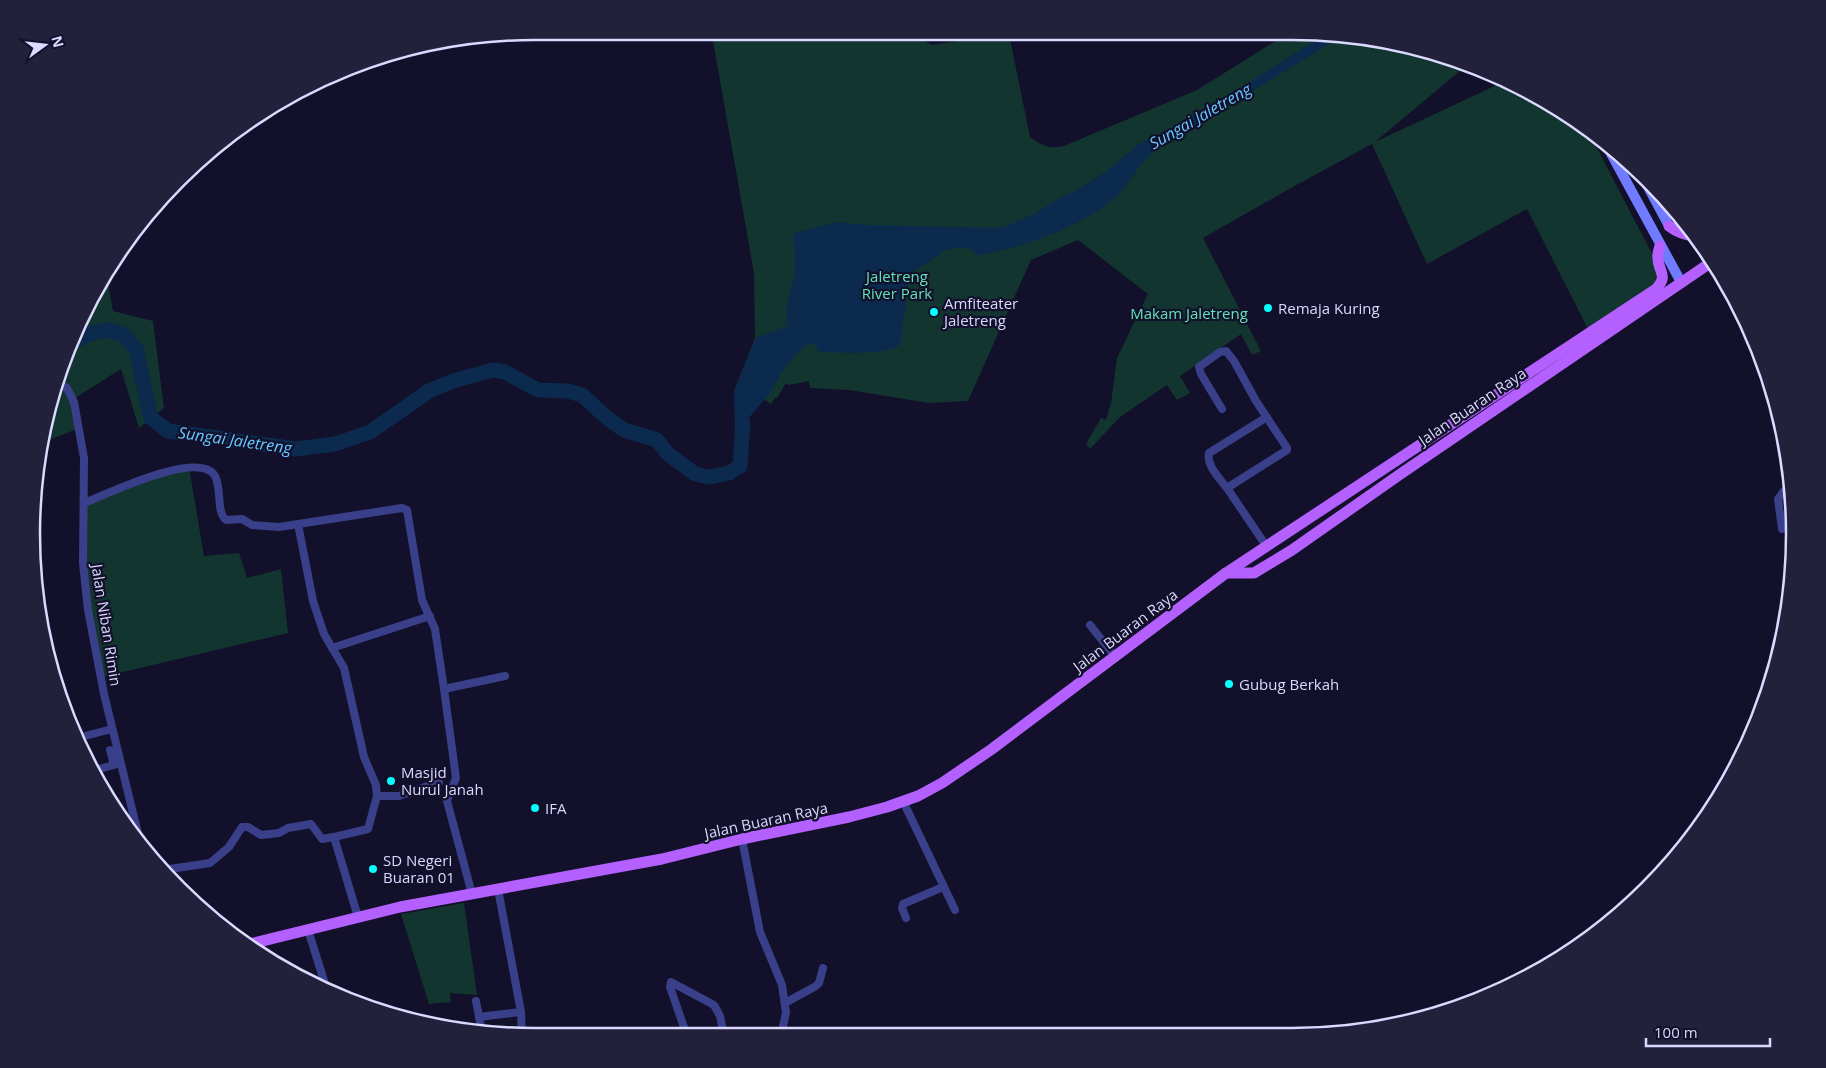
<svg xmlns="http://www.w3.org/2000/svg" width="1826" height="1068" font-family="'Open Sans',sans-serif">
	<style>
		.green { fill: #133530 }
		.water { fill: #0b2a4e }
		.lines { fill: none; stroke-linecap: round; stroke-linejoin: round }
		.river { stroke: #0b2a4e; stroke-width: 15 }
		.minor { stroke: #3a3f8a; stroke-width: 8 }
		.secondary { stroke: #707bff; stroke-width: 10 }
		.primary { stroke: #b460ff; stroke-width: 11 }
		.poi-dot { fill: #05feff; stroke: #12102a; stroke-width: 2 }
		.labels { text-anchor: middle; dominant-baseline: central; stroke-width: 4.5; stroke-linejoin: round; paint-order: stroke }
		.park-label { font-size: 15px; fill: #61e4b6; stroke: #12102a }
		.poi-label { font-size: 15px; fill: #dad9ff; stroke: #12102a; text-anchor: start }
		.street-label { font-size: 15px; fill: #dad9ff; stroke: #12102a }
		.water-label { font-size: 16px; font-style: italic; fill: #67c8ff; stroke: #12102a }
		.rim { fill: none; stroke: #dad9ff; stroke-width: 2.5 }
	</style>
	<rect width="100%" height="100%" fill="#12102a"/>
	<g class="green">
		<path d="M1290,32H1325L1453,58L1467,65L1375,142L1503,82L1571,116L1587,129L1659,267L1655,283L1588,329L1527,209L1427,264L1372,144L1291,188L1203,238L1261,351L1252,355L1241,334L1180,376L1190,393L1177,400L1167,385L1120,417L1090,449L1086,444L1101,418L1106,420L1111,403L1117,358L1148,294L1078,240L1031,260L968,401L929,403L849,390L810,388L809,381L789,385L786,383L777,398L776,397L771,404L765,400L734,391L755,338L754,273L712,35L915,34L931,45L1009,34L1030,137C1042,146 1049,149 1064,146L1197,90Z"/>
		<polygon points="101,282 108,282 113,311 153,321 164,408 139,428 121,369 75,398 77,429 41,443 48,404 83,312"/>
		<polygon points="189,467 204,556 239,553 247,578 281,569 288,633 98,678 86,600 85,504"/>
		<polygon points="464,903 477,995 450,993 451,1002 429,1004 401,914"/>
	</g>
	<path class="water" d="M1328,33L1342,36L1152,153C1136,166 1132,182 1118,195C1081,228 1030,244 983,255H978L968,248H953L946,250L913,272L908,285L901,340L898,346C879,356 842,352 819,352L813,342L802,348L792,359L781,373L770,393L748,419L746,446L735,438L734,391L756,338L788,326C784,309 790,294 794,278C797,264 794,248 793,234L836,222L867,225L1002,228L1036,213L1061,197L1075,191L1103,174L1139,144L1155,136L1160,137Z"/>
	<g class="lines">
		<polyline class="river" points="72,342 95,332 108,330 124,335 136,349 151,418 168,431 296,449 335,444 370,432 429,391 453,381 493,370 505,372 538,390 568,391 582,395 607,418 624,430 657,440 668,454 695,474 709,477 729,473 740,466 743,423"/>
		<g class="minor">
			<polyline points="57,382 67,388 74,402 84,458 83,563 88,610 104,694 141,846"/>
			<polyline points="1222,409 1201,374 1199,367 1220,352 1226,351 1234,361 1256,401 1287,448 1287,450 1227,488 1267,547"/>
			<path d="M1227,488C1220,479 1206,465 1209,453L1267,417"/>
			<path d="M84,503C107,494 199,449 215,476C222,489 216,512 226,520L242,519L252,525L279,527L402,508L407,510L422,600L435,629L444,689L456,778L447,801L472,894"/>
			<polyline points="298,524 313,601 324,634 344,668 364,757 376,785 377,796 368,829 334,837 358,917"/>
			<polyline points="1782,529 1778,499 1783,492 1790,488"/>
			<polyline points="1090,625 1114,655"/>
			<polyline points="332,648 430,616"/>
			<polyline points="444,689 505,676"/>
			<polyline points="77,738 112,729"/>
			<polyline points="92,771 114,765 110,750"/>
			<polyline points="377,796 399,796 439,782"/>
			<polyline points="903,801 955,910"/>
			<polyline points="742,839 760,932 782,985 786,1013 781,1035"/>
			<polyline points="163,870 210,863 229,847 242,827 248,827 261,835 279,833 288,828 311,824 322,839 334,837"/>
			<polyline points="498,889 521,1012 522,1036"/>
			<polyline points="906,918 902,908 903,904 943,887"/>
			<polyline points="308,930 326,987"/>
			<polyline points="476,1001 482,1032"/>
			<polyline points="785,1003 816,986 819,983 823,968"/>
			<polyline points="479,1017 521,1012"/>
			<polyline points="687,1036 670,987 671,982 714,1005 720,1016 724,1036"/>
		</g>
		<g class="secondary">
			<polyline points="1607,146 1681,282"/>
			<polyline points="1640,172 1669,226"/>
		</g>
		<g class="primary">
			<path d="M1669,226C1677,232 1684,235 1695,236"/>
			<polyline points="1226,573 1254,573 1292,550 1399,475 1713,261"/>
			<path d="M246,945L400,907L662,859L742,839L849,817L887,807L918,796L942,783L992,749L1226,573L1656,289C1669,275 1658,272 1658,258C1657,254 1659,249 1660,246"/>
		</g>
	</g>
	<g class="poi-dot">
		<circle cx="1268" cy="308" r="5"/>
		<circle cx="934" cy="312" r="5"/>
		<circle cx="1229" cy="684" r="5"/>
		<circle cx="391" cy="781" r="5"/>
		<circle cx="535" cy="808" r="5"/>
		<circle cx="373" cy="869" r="5"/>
	</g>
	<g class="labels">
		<g class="park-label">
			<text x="897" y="276">Jaletreng<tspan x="897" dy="17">River Park</tspan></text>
			<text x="1189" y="313">Makam Jaletreng</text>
		</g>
		<g class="poi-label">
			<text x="944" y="303">Amfiteater<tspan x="944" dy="17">Jaletreng</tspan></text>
			<text x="1278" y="308">Remaja Kuring</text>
			<text x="1239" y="684">Gubug Berkah</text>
			<text x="401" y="772">Masjid<tspan x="401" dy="17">Nurul Janah</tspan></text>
			<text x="545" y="808">IFA</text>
			<text x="383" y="860">SD Negeri<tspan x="383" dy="17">Buaran 01</tspan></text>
		</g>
		<g class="street-label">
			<text transform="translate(1472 406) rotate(-34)">Jalan Buaran Raya</text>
			<text transform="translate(107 625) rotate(81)">Jalan Niban Rimin</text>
			<text transform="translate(1125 630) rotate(-37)">Jalan Buaran Raya</text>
			<text transform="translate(766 820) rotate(-12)">Jalan Buaran Raya</text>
		</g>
		<g class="water-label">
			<text transform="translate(1200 116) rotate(-30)">Sungai Jaletreng</text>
			<text transform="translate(235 440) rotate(8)">Sungai Jaletreng</text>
		</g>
	</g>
	<path d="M0 0H1826V1068H0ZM534 40H1292A494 494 0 0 1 1786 534V534A494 494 0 0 1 1292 1028H534A494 494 0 0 1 40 534V534A494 494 0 0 1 534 40Z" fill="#22203b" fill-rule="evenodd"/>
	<path class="rim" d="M534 40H1292A494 494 0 0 1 1786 534V534A494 494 0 0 1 1292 1028H534A494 494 0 0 1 40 534V534A494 494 0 0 1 534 40Z"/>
	<g transform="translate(45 45) rotate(75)" stroke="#12102a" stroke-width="4" paint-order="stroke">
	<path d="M0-4L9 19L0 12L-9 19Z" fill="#dad9ff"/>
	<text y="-8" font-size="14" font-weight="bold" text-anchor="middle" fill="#dad9ff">N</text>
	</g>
	<path d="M1646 1038v8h124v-8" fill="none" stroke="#dad9ff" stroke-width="2.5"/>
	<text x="1654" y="1038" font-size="15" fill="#dad9ff" stroke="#12102a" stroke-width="4" paint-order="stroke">100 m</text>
</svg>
